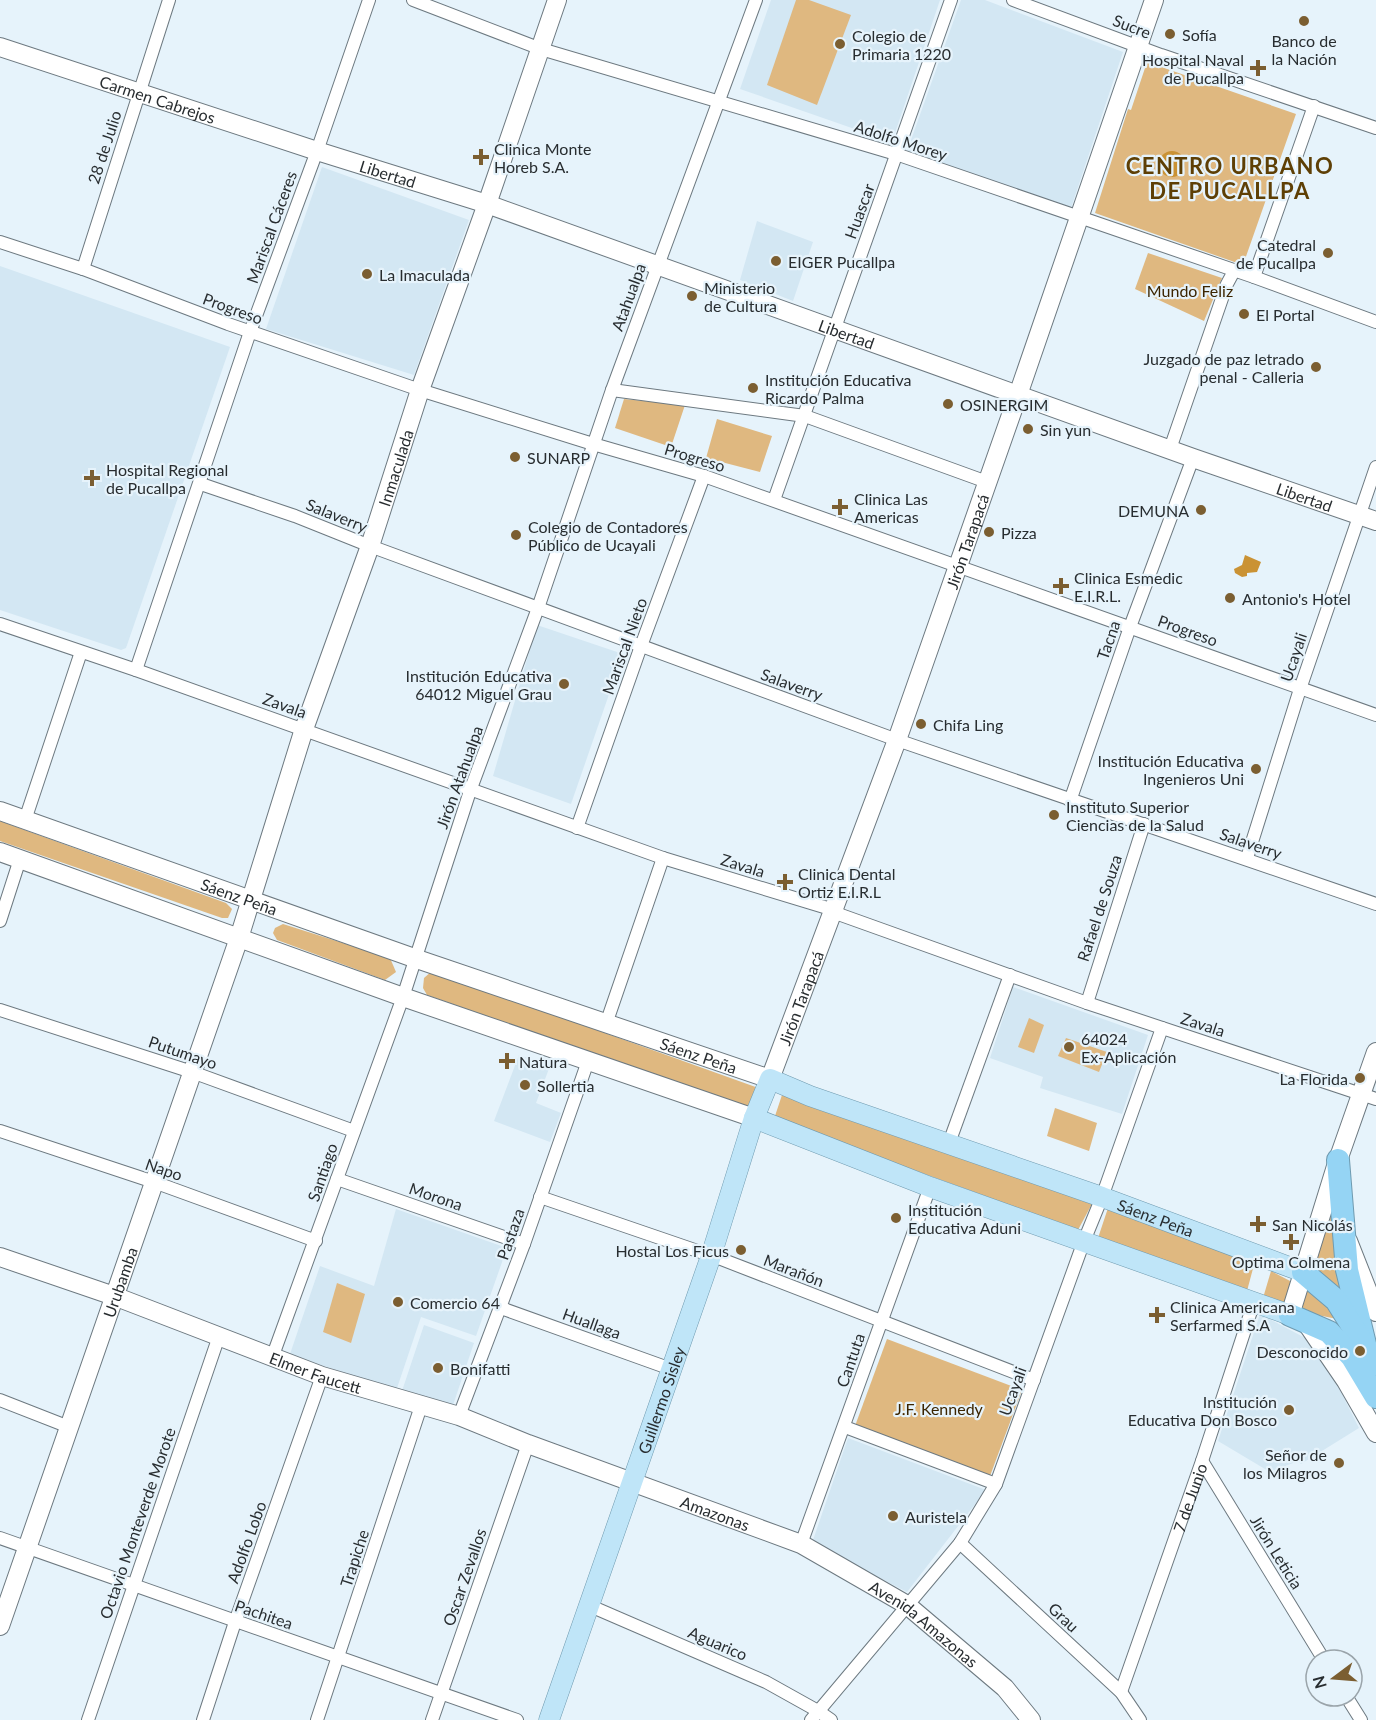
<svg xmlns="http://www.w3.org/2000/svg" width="1376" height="1720" font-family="Lato,sans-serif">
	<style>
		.built { fill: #d3e7f3 }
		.green { fill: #dfb880 }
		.water { fill: #ca9234 }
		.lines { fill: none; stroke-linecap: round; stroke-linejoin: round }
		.street-casing { stroke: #6d7980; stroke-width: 14 }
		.secondary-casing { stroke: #6d7980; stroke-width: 20 }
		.primary-casing { stroke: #6f9aaf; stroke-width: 21 }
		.highway-casing { stroke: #6f9aaf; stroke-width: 24 }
		.street { stroke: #fff; stroke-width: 12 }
		.secondary { stroke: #fff; stroke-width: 18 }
		.primary { stroke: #bfe5f8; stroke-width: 20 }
		.highway { stroke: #95d4f4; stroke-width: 22 }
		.poi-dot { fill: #7b5e31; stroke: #e6f3fb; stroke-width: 2 }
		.labels { text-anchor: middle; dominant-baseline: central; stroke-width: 4.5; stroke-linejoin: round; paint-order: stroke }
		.street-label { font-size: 16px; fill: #282d30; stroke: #e6f3fb }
		.poi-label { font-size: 16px; fill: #282d30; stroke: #e6f3fb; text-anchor: start }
		.park-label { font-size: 16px; fill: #3c2500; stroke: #e6f3fb }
		.district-label { font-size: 22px; font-weight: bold; letter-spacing: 1.5px; fill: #5e3f05; stroke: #e6f3fb }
	</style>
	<rect width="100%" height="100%" fill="#e6f3fb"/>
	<g class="built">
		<polygon points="771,0 940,0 892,142 740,89"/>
		<polygon points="961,0 985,0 1123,52 1071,208 907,151"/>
		<polygon points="322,167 469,220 414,375 266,329"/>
		<polygon points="757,221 813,242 793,301 740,280"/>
		<polygon points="0,266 230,347 126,648 121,650 0,610"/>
		<polygon points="537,625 623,654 571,804 493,776"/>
		<polygon points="1013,987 1148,1035 1122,1114 1040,1088 1043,1077 990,1058"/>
		<polygon points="519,1055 550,1066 536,1103 561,1113 550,1142 494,1121"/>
		<polygon points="396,1209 507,1248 476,1336 421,1317 396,1391 290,1354 320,1266 374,1286"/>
		<polygon points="1260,1314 1309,1340 1341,1392 1359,1428 1301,1464 1298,1461 1270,1472 1218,1441"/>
		<polygon points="424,1325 474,1343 451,1411 401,1394"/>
		<polygon points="848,1438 986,1490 907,1592 812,1543"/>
	</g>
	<g class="green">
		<polygon points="796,0 809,0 851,15 817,105 767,85"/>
		<polygon points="1147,62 1296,114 1243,265 1095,213 1128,109 1131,110"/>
		<polygon points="1148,253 1222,278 1204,321 1135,289"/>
		<polygon points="624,399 685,405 671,447 615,428"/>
		<polygon points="717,419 772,436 760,472 706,458"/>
		<polygon points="0,821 226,903 232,909 228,918 222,918 0,841"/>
		<polygon points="283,924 390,958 396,972 385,980 277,940 273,933 275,928"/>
		<polygon points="432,971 764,1090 757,1111 427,995 423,988 424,978"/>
		<polygon points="1029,1018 1044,1025 1034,1053 1018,1047"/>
		<polygon points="1066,1038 1107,1052 1099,1072 1058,1056"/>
		<polygon points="782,1095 1093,1202 1078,1230 774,1119"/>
		<polygon points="1055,1108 1097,1123 1089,1151 1047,1136"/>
		<polygon points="1108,1208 1255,1261 1247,1291 1098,1238"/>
		<polygon points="1331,1213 1347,1300 1310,1272"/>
		<polygon points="1271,1271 1292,1282 1286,1307 1263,1298"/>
		<polygon points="1306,1281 1342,1320 1298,1311"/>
		<polygon points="337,1283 365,1294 351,1343 323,1332"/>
		<polygon points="887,1339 1022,1390 990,1476 855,1426"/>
	</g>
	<g class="water">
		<circle cx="1172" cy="164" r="13"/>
		<polygon points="1245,555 1261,562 1257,572 1247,573 1247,576 1242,577 1235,573 1234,569 1242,565"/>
	</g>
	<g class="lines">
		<g class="street-casing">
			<g id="street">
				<polyline points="413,0 541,49 896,154 1254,277 1376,322"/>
				<polyline points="1013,0 1161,55 1376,128"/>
				<polyline points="0,242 83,269 228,324 420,390 593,444 704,476 1376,715"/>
				<polyline points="83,269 169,0"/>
				<polyline points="1254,277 1314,106"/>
				<polyline points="612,390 805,416 987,482"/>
				<polyline points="1170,449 1227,284 1234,271"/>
				<polyline points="201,484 295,516 370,546 897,740 1376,904"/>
				<polyline points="774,500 951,0"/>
				<polyline points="0,624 136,670 663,858 834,910 841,915 1087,1003 1376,1099"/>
				<polyline points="136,670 250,332 317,151 369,0"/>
				<polyline points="1070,801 1130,627 1193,458"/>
				<polyline points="25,820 81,652"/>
				<polyline points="577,828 641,646 704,476"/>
				<polyline points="1247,858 1300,689 1376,467"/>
				<polyline points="0,921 20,859"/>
				<polyline points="1087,1003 1144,824"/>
				<polyline points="0,1010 192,1072 354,1131"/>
				<polyline points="606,1024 663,858"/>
				<polyline points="0,1131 154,1182 316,1241"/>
				<polyline points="949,1143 1010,975"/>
				<polyline points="337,1179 524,1244"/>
				<polyline points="540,1197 721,1259 1034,1380"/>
				<polyline points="501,1308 671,1369"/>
				<polyline points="272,1358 403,997 470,791 538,608 612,390 756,0"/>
				<polyline points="0,1400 69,1427"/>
				<polyline points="459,1416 524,1244 588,1061"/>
				<polyline points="845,1427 996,1484"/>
				<polyline points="1202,1461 1324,1660"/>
				<polyline points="0,1538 517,1720"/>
				<polyline points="960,1543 1121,1692 1140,1720"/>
				<polyline points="801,1544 930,1187"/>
				<polyline points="588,1605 766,1682 818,1711 831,1720"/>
				<path id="s1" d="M1121,1692L1202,1461L1254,1302"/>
				<polyline points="1346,1696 1361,1720"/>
				<polyline points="88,1720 219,1336"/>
				<polyline points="203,1720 235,1622 322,1376"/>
				<polyline points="317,1720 421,1406"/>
				<polyline points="432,1720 528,1444"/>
				<polyline points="811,1720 960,1543 996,1484 1084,1241 1102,1197 1162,1028"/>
			</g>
		</g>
		<g class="secondary-casing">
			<g id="secondary">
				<path id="s2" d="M0,47L317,151L487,204L1193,458L1376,521"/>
				<path id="s3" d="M0,811L414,958L770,1079L897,740L1018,395L1154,0"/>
				<polyline points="0,852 403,997 754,1118"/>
				<polyline points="1348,1241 1376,1312"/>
				<path id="s4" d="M0,1257L114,1296L322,1376L459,1416L528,1444L801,1544L907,1605L1005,1688L1031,1720"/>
				<polyline points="1290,1315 1338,1160 1376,1052"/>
				<polyline points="1305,1321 1346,1381 1376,1433"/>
				<path id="s5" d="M0,1626L239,938L304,729L370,546L420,390L487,204L557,0"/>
			</g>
		</g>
		<g class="primary-casing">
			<g id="primary">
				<polyline points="754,1118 930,1187 1290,1315"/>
				<path id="s6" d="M549,1720L711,1256L754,1118L770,1079L810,1096L1102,1197L1303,1272"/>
			</g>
		</g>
		<g class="highway-casing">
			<g id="highway">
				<polyline points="1338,1160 1347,1270 1365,1344"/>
				<polyline points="1303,1272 1336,1300 1376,1364"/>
				<polyline points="1290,1315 1329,1332 1352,1357 1376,1397"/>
			</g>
		</g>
		<use href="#street" class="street"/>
		<use href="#secondary" class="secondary"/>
		<use href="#primary" class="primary"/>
		<use href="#highway" class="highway"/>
	</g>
	<g class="poi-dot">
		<circle cx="1304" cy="21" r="6"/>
		<circle cx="1170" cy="34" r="6"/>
		<circle cx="840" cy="44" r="6"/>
		<path d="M1255 59h6v6h6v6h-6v6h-6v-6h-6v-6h6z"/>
		<path d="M478 148h6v6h6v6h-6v6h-6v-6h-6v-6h6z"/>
		<circle cx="1328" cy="253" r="6"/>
		<circle cx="776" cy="261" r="6"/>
		<circle cx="367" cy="274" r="6"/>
		<circle cx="692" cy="296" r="6"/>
		<circle cx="1244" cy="314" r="6"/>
		<circle cx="1316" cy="367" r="6"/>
		<circle cx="753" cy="388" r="6"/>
		<circle cx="948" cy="404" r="6"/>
		<circle cx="1028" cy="429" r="6"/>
		<circle cx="515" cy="457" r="6"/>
		<path d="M89 469h6v6h6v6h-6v6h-6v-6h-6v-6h6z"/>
		<path d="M837 498h6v6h6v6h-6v6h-6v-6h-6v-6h6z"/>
		<circle cx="1201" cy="510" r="6"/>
		<circle cx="989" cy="532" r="6"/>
		<circle cx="516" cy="535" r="6"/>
		<path d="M1058 577h6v6h6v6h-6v6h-6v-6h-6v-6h6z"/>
		<circle cx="1230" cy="598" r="6"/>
		<circle cx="564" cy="684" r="6"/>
		<circle cx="921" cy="724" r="6"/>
		<circle cx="1256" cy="769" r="6"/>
		<circle cx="1054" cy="815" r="6"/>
		<path d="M782 873h6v6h6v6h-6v6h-6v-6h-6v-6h6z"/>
		<circle cx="1069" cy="1047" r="6"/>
		<path d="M504 1052h6v6h6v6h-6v6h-6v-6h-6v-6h6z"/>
		<circle cx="1360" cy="1078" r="6"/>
		<circle cx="525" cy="1085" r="6"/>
		<circle cx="896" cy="1218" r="6"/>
		<path d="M1255 1215h6v6h6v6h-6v6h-6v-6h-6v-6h6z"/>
		<path d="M1288 1233h6v6h6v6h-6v6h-6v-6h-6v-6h6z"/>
		<circle cx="741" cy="1250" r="6"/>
		<circle cx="398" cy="1302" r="6"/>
		<path d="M1154 1306h6v6h6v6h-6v6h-6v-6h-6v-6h6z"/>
		<circle cx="1360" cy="1351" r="6"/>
		<circle cx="438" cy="1368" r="6"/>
		<circle cx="1289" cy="1410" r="6"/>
		<circle cx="1339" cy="1463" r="6"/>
		<circle cx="893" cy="1516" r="6"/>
	</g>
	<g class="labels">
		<g class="street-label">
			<text transform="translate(1132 26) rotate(21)">Sucre</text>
			<text stroke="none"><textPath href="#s2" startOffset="166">Carmen Cabrejos</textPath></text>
			<text transform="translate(901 140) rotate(18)">Adolfo Morey</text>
			<text transform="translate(104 147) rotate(-72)">28 de Julio</text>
			<text stroke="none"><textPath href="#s2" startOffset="408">Libertad</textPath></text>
			<text transform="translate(859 211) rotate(-70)">Huascar</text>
			<text transform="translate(271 227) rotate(-70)">Mariscal Cáceres</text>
			<text transform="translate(628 297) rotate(-70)">Atahualpa</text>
			<text transform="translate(233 308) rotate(20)">Progreso</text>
			<text stroke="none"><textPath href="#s2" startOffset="894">Libertad</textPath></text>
			<text transform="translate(695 457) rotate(17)">Progreso</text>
			<text stroke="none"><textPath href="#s5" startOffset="1224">Inmaculada</textPath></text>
			<text stroke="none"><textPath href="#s2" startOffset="1380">Libertad</textPath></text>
			<text transform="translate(337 515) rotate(22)">Salaverry</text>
			<text stroke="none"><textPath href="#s3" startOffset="1388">Jirón Tarapacá</textPath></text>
			<text transform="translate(1188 630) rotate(20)">Progreso</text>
			<text transform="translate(1108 640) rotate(-71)">Tacna</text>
			<text transform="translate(624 646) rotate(-70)">Mariscal Nieto</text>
			<text transform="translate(1293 657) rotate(-71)">Ucayali</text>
			<text transform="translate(792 684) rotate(20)">Salaverry</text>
			<text transform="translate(285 705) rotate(20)">Zavala</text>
			<text transform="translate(459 777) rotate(-70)">Jirón Atahualpa</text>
			<text transform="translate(1251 843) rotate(19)">Salaverry</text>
			<text transform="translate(743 865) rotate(17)">Zavala</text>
			<text stroke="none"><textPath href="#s3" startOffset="254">Sáenz Peña</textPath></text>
			<text transform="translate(1099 908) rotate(-72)">Rafael de Souza</text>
			<text stroke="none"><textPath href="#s3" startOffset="902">Jirón Tarapacá</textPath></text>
			<text transform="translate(1203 1024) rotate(18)">Zavala</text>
			<text transform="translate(183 1052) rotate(19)">Putumayo</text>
			<text stroke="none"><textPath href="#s3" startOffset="740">Sáenz Peña</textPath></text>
			<text transform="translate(164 1169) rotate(19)">Napo</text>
			<text transform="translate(322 1172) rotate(-71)">Santiago</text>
			<text transform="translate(436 1196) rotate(19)">Morona</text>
			<text stroke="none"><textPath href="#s6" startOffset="1088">Sáenz Peña</textPath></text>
			<text transform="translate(510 1234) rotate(-71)">Pastaza</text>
			<text transform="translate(794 1270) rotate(21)">Marañón</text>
			<text stroke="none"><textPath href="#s5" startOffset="364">Urubamba</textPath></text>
			<text transform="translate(592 1323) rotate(20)">Huallaga</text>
			<text transform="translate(850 1360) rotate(-71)">Cantuta</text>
			<text stroke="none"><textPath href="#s4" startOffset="336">Elmer Faucett</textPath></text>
			<text transform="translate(1012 1391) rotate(-70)">Ucayali</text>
			<text stroke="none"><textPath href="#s6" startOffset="339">Guillermo Sisley</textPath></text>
			<text stroke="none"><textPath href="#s1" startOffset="206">7 de Junio</textPath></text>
			<text stroke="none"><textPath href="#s4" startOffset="760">Amazonas</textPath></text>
			<text transform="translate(137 1523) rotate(-71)">Octavio Monteverde Morote</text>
			<text transform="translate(246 1542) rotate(-70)">Adolfo Lobo</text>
			<text transform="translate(1277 1552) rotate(58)">Jirón Leticia</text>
			<text transform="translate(354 1558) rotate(-72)">Trapiche</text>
			<text transform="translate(464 1577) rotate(-71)">Oscar Zevallos</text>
			<text transform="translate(264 1614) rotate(19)">Pachitea</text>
			<text transform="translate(1064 1617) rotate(43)">Grau</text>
			<text stroke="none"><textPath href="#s4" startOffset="998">Avenida Amazonas</textPath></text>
			<text transform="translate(718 1643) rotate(23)">Aguarico</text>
		</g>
		<g class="poi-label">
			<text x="1182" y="34">Sofía</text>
			<text x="852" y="35">Colegio de<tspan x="852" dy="18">Primaria 1220</tspan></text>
			<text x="1304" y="40" text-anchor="middle">Banco de<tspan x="1304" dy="18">la Nación</tspan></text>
			<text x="1244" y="59" text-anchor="end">Hospital Naval<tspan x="1244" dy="18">de Pucallpa</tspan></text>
			<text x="494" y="148">Clinica Monte<tspan x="494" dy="18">Horeb S.A.</tspan></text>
			<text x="1316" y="244" text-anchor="end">Catedral<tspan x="1316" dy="18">de Pucallpa</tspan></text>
			<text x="788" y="261">EIGER Pucallpa</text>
			<text x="379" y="274">La Imaculada</text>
			<text x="704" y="287">Ministerio<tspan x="704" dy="18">de Cultura</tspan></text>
			<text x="1256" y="314">El Portal</text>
			<text x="1304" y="358" text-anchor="end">Juzgado de paz letrado<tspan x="1304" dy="18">penal - Calleria</tspan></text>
			<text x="765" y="379">Institución Educativa<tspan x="765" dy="18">Ricardo Palma</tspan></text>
			<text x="960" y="404">OSINERGIM</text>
			<text x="1040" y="429">Sin yun</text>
			<text x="527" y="457">SUNARP</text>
			<text x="106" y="469">Hospital Regional<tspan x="106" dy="18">de Pucallpa</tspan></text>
			<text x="854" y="498">Clinica Las<tspan x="854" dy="18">Americas</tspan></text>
			<text x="1189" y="510" text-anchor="end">DEMUNA</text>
			<text x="528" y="526">Colegio de Contadores<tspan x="528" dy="18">Público de Ucayali</tspan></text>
			<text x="1001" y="532">Pizza</text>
			<text x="1074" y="577">Clinica Esmedic<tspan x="1074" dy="18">E.I.R.L.</tspan></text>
			<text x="1242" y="598">Antonio's Hotel</text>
			<text x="552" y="675" text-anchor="end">Institución Educativa<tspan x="552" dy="18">64012 Miguel Grau</tspan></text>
			<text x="933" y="724">Chifa Ling</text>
			<text x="1244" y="760" text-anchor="end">Institución Educativa<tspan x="1244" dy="18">Ingenieros Uni</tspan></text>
			<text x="1066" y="806">Instituto Superior<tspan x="1066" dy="18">Ciencias de la Salud</tspan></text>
			<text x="798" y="873">Clinica Dental<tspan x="798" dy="18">Ortiz E.I.R.L</tspan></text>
			<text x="1081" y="1038">64024<tspan x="1081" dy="18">Ex-Aplicación</tspan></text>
			<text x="519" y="1061">Natura</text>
			<text x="1348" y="1078" text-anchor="end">La Florida</text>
			<text x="537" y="1085">Sollertia</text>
			<text x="908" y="1209">Institución<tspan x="908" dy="18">Educativa Aduni</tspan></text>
			<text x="1272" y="1224">San Nicolás</text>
			<text x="729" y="1250" text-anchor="end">Hostal Los Ficus</text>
			<text x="1291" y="1261" text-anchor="middle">Optima Colmena</text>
			<text x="410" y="1302">Comercio 64</text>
			<text x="1170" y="1306">Clinica Americana<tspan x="1170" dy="18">Serfarmed S.A</tspan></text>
			<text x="1348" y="1351" text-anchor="end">Desconocido</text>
			<text x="450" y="1368">Bonifatti</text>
			<text x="1277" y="1401" text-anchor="end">Institución<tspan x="1277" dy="18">Educativa Don Bosco</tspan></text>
			<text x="1327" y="1454" text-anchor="end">Señor de<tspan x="1327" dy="18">los Milagros</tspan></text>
			<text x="905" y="1516">Auristela</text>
		</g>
		<g class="park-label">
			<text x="1190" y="290">Mundo Feliz</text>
			<text x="939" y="1408">J.F. Kennedy</text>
		</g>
		<g class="district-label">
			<text x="1230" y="165">CENTRO URBANO<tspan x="1230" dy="25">DE PUCALLPA</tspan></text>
		</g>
	</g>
	<g transform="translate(1334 1678) rotate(254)"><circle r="28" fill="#e6f3fb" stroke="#9aa4aa" stroke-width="1.5"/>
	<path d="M0-4.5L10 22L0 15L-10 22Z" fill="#7b5e31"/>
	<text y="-9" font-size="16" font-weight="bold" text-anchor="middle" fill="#282d30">N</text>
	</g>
</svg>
